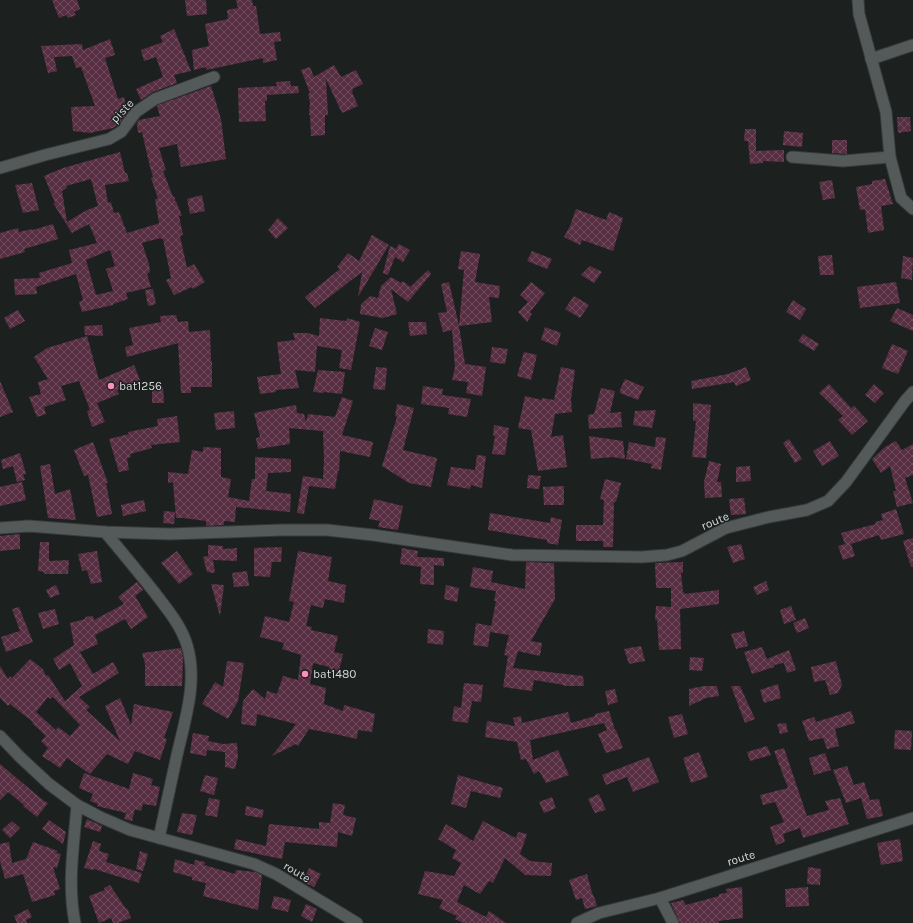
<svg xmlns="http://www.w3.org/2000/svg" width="913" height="923" font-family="Karla,sans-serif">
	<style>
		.building { fill: url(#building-cross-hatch); fill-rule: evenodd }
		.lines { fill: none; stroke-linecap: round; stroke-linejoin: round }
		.minor-casing { stroke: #383b3b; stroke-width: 13 }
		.minor { stroke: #545a59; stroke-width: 11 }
		.poi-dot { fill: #fc8fc2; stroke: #1c2120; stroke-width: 1.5 }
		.labels { text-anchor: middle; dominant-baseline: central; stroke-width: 3; stroke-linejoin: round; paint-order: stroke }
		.street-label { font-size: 12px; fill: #d5d8d8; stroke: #1c2120 }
		.poi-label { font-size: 12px; fill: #d5d8d8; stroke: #1c2120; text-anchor: start }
	</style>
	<defs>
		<pattern id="building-cross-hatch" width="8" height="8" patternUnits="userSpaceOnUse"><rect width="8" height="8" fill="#582e42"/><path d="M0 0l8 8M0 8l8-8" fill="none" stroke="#6f4c5d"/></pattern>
	</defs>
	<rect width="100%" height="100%" fill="#1c2120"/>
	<g class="building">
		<polygon points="52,0 77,0 80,9 74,12 76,15 68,18 66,15 59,18"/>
		<polygon points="185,0 206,0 207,14 187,16"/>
		<polygon points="236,0 252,0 253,6 256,6 260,34 280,32 281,41 274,42 277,60 263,63 263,58 206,70 206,67 194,70 192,50 209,46 205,24 228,19 227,10 238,8"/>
		<polygon points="174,29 191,71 174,75 177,83 153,92 141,100 136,89 163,77 156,57 144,61 141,50 163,42 160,36"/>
		<polygon points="110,39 115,55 105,58 118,99 124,97 127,113 118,125 113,128 90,133 73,131 71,107 95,106 81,67 76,68 72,56 54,57 57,71 48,73 41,46 82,44 83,50"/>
		<polygon points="334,65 341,77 356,70 363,84 352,89 353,91 352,92 358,106 342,113 326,79 328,115 325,115 325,135 311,136 310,115 309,115 310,102 308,94 310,93 301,70 310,67 314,77"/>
		<polygon points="290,81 291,86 298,86 299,93 267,95 267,101 265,101 266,121 239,122 238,88 277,86 276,82"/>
		<path d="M211,86L221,119L226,159L181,167L177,144L159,148L166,170L163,171L173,197H175V201H176L182,216H179L183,235L180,236L187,268L194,264L205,282L193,289L192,287L174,295L166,280L171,278L163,239H161V238L145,242L144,241L145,242L142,243L149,264L150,272L147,274L151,287L126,293L128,299L113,304V305L82,312L79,302L83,300L76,274L36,287L37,294L15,295L14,279L40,278L39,273L72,263L69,250L97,243L89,224L72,233L53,203H55L44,176L63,168L120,152L125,173H127L129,181L105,185L108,203L111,202L114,213L119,212L127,233L157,224L159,223L155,199H158L151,178L153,177L149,163L142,132L138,133L137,123L139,120L160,116L157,106L158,105ZM91,179L98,206L87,210L67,222L62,191L67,188L66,186ZM110,250L115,266L106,269L113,291L96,295L86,260Z"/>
		<polygon points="897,117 910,117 911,131 898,133"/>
		<polygon points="745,129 756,129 756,151 784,150 784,162 763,161 763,163 750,164 748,141 744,141"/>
		<polygon points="784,131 803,133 802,147 783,145"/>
		<polygon points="832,140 847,140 847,154 832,153"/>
		<polygon points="885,179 893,204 881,206 884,230 868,233 865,209 860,210 856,187 872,184 872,181"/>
		<polygon points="832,180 835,198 823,200 819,182"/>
		<polygon points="32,183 39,210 23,213 15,185"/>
		<polygon points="202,195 205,211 190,214 187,199"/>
		<polygon points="576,209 606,220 609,212 623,218 613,251 582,240 580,245 564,237 570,226"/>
		<polygon points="278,218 288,228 276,239 268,230"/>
		<polygon points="53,224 58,239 24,249 25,252 0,259 0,233 18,228 19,232 32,229 33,230"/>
		<polygon points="372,235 389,245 358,297 362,272 315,308 305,297 340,269 337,267 348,253 359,261"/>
		<polygon points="399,244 410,250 403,262 395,257 388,275 383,273 390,246 396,249"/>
		<polygon points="461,251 480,254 475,282 500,286 499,298 489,297 492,322 459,326 465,364 486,367 482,396 466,393 468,382 452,380 455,367 452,330 443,332 438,313 447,312 441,284 449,282 459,326 464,270 458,269"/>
		<polygon points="532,251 552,259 547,269 527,261"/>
		<polygon points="832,255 834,275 820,275 818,256"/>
		<polygon points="903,256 913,258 912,280 901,278"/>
		<polygon points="590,266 602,272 594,283 581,275"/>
		<polygon points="428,270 431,274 408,302 391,289 397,314 383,318 360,314 361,304 370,296 378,298 381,286 391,277 401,283 403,281 410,287"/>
		<polygon points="531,282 545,293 530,312 532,314 527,322 518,312 528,302 520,295"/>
		<polygon points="896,282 900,303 860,308 857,287"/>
		<polygon points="153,289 156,304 148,306 145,290"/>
		<polygon points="574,296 589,305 580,318 565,309"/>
		<polygon points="793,300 806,309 800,320 786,312"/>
		<polygon points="897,308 913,315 913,331 890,321"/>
		<polygon points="18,310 25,321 10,329 4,318"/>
		<polygon points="176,315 178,322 188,321 189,332 210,330 211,361 212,361 212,387 191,387 191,393 181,393 178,343 127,357 125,347 133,345 129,328 161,322 160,316"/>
		<polygon points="320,318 346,321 347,318 360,322 351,370 339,368 342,350 317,346 315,372 295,370 299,388 276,390 276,392 260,394 257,377 281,374 277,342 295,340 293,333 307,333 319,336"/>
		<polygon points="408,322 426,322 427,334 410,336"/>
		<polygon points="102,325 103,336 85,335 84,326"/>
		<polygon points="545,327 561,333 557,346 541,340"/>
		<polygon points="375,328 388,332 382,350 369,346"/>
		<polygon points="803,334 819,344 814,351 798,341"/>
		<polygon points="87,336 99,380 134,365 140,380 117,390 119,394 97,403 105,422 92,427 87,411 90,410 79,381 61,386 66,400 44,407 46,414 37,417 29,397 41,394 38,382 48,379 34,357 47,348"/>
		<polygon points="892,344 908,351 898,374 882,368"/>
		<polygon points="492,347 508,349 505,364 490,362"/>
		<polygon points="524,352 537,355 531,380 517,376"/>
		<polygon points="376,367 387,368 385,390 373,389"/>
		<polygon points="561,367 575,370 571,399 572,412 555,414 551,437 563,435 567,467 538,471 531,430 518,428 525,396 542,400 542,398 554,400"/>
		<polygon points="746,367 751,380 736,386 734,382 692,389 691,381 728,374"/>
		<polygon points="318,370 345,372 342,394 324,392 324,393 313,392"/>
		<polygon points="625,379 644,387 638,400 620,393 620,390"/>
		<polygon points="0,381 13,412 0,417"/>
		<polygon points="829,384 851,408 854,406 868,421 852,435 838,420 843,416 819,393"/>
		<polygon points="874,384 884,393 875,403 865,395"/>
		<polygon points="423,386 443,389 442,395 471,399 467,417 448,414 449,408 421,404"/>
		<polygon points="152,387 163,387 164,403 152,403"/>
		<polygon points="601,388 615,391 610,413 621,412 622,427 589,429 588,415 594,414"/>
		<polygon points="342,397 353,401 342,435 373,442 370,457 340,451 339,471 338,471 335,489 309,486 304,514 297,513 303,476 323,479 324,459 323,431 289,428 290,444 258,449 256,438 260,437 254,413 296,405 297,413 304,414 306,422 308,414 335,417"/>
		<polygon points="693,403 711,405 706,458 692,457 696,421 693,421"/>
		<polygon points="397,404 414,408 403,450 437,458 431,487 409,483 382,466 397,417 395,416"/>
		<polygon points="656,410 652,428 633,425 635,411"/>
		<polygon points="234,411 235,428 216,430 214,413"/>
		<polygon points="177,416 180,442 151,445 152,448 130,454 131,457 127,458 129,470 119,472 109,439 129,434 128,432 158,426 157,419"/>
		<polygon points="494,425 509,428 505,455 492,454 495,436 493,436"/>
		<polygon points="589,436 623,441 625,459 613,457 591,459"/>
		<polygon points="656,437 666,438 661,470 651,468 652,464 626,459 629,442 655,447"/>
		<polygon points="789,439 802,459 795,463 783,443"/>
		<polygon points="830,441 839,456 822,466 813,451"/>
		<polygon points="896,441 902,450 913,444 913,475 905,478 913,503 897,507 893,491 896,491 890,466 881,473 872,459 885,447"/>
		<polygon points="93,442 108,483 106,483 112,514 97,517 88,475 84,476 74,450"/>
		<polygon points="203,447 221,448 221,477 231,479 228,497 249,501 252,479 255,479 255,457 291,459 291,472 268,473 266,491 291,494 290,512 236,507 235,522 224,521 224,525 206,526 206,521 183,518 176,518 173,482 168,483 168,472 188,474 192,450 203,452"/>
		<polygon points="20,453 26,474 23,474 25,480 17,482 13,466 3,469 1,460"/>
		<polygon points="477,455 486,456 482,488 471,485 470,489 447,485 451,467 475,470"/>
		<polygon points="709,461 721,464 717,482 721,482 722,497 705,498 704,482"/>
		<polygon points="50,464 55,494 70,489 76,520 48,518 40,466"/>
		<polygon points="750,466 751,481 736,482 736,467"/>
		<polygon points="528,475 541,476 539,489 527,488"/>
		<polygon points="605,479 621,483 616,502 614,502 613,547 603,547 603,541 576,541 576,525 603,525 604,500 600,499"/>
		<polygon points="22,482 26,500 0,506 0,487"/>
		<polygon points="564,486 564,505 544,505 543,487"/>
		<polygon points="744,498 746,514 731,515 729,499"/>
		<polygon points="374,499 403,506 398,530 378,527 380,521 369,519"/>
		<polygon points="144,500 146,511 123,516 121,505"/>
		<polygon points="896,509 904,534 881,540 879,535 851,544 855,556 843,560 838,546 845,544 841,533 876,524 875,522 883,520 881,514"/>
		<polygon points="164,511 175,512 174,524 163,523"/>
		<polygon points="490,513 550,523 551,517 562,520 558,545 547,543 547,540 488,530"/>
		<polygon points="20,534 20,549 0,551 0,536"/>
		<polygon points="913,538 913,567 911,567 903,541"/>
		<polygon points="40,542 49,542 49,561 69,560 68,574 45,574 44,572 38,571"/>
		<polygon points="741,544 745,559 733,563 727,547"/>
		<polygon points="208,545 223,546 223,549 237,548 237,561 213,560 215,573 207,572 203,557 208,556"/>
		<polygon points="282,547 281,562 272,562 270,577 254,576 254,548"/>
		<polygon points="402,548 418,551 417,557 444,558 444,566 434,565 434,585 420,584 421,567 400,564"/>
		<polygon points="97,551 102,582 91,584 87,570 82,571 78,554"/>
		<polygon points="177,551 193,574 179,584 161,563"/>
		<polygon points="298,551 332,557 328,581 346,585 344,603 325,599 323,608 311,605 306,626 312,627 311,630 338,636 334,652 343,654 339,671 329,669 329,667 313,663 310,684 326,688 324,704 343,711 344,705 375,714 372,732 358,730 357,739 335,734 309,729 298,746 296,744 272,756 296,724 257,714 256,726 241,724 243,701 253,689 265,699 267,691 277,694 283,676 298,680 301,655 282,649 284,643 260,637 265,616 289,622 294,602 289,601"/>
		<polygon points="526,562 554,563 555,599 531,641 542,643 540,656 518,651 513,668 583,676 584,686 564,686 564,685 534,680 532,691 503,687 508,656 504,655 509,635 490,632 496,601 494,601 496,591 470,587 473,567 493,571 491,582 525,589"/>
		<polygon points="683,562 683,573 681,573 683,592 684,592 684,594 719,590 719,604 680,609 681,649 659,650 657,620 655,620 656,606 671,607 671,588 656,588 655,563"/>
		<polygon points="247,571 249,586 234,587 232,573"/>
		<polygon points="766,581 769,590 757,595 753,587"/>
		<path d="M137,582L143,590L135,596L148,617L131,629L125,619L95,635L98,644L80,652L93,674L113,662L119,673L79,697L90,707L86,710L120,741L105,706L120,698L131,725L134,704L173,712L164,738L167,739L160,760L135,751L128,764L107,754L90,774L67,758L60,768L42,756L48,748L41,741L46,736L32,723L33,722L10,704L8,706L0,698V666L8,679L10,676L12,678L30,659L43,669L46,676L48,675L65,701L82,686L70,663L59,670L53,659L74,645L70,623L85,619V617L93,616L94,620L124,604L118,597ZM48,697L50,699L53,697L80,725L70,736L58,727L56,730L36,712Z"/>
		<polygon points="211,584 224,585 220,616"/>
		<polygon points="56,585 60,594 50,598 46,590"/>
		<polygon points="446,585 459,588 457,602 444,599"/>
		<polygon points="791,606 796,620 784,624 780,610"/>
		<polygon points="19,607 33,642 6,652 1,637 20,631 12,609"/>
		<polygon points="55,609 59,624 43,629 38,613"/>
		<polygon points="805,618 809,628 797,633 793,623"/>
		<polygon points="476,623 491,626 488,647 473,645"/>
		<polygon points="428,629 444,631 443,645 427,643"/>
		<polygon points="744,631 748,646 736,649 731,634"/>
		<polygon points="641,646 645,661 629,664 624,649"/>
		<polygon points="762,647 767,659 789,650 796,670 787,673 784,663 774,665 774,667 752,674 744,652"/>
		<polygon points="181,648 183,658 182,686 145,686 145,664 142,653"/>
		<polygon points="690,657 704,658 702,671 689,670"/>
		<polygon points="227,661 244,663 238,701 228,719 202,704 215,682 223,687"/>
		<polygon points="836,661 842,685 838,693 830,695 825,680 814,682 811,667"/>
		<polygon points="464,683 483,685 481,702 472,701 468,723 452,721 454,706 461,708"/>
		<polygon points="778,684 781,698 764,703 760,690"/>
		<polygon points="704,686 717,686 719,696 706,698 689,706 689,689"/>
		<polygon points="731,686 740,686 755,719 745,723"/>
		<polygon points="615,689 618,702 608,705 605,691"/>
		<polygon points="609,711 615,730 616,730 623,748 606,753 598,734 607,730 604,723 530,740 533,760 558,750 569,775 546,783 539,771 534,774 526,759 521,760 517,742 485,737 487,721 515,726 513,718 521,716 522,723 568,712 571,723 595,716 595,714"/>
		<polygon points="851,711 855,723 835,729 839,746 827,749 823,738 809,741 802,721 814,717 816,722"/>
		<polygon points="682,714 688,734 674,738 668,717"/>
		<polygon points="786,723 788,732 780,734 777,724"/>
		<polygon points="895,730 912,731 911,750 894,749"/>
		<polygon points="193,733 209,736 208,741 223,744 237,743 238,757 235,769 225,767 225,752 207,750 206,756 190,753"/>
		<polygon points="767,746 771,755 750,761 747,752"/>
		<polygon points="784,748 807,816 829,810 825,801 840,798 849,824 803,838 800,828 783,834 785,842 776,845 770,827 784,822 775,802 763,805 760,795 788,788 774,751"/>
		<polygon points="699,752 708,777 691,783 683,758"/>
		<polygon points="825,753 831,770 814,775 809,758"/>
		<polygon points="649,757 659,782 633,792 627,777 606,785 602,775"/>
		<polygon points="0,764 44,801 48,803 37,817 23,806 24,805 8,792 0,800"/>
		<polygon points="847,766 854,785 864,782 870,800 879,799 883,816 867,819 861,798 846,803 833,770"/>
		<polygon points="84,773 129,789 133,773 153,779 151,785 160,787 156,806 143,804 141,811 135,809 132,821 124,819 126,813 97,806 98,804 90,801 93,794 79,788"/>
		<polygon points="205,775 218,778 214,795 200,791"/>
		<polygon points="458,775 503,788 500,798 471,791 466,808 451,804"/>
		<polygon points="599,794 606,810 595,813 588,799"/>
		<polygon points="552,797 556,808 544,813 539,802"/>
		<polygon points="209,798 220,800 217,817 205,815"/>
		<polygon points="333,803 345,805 343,815 356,818 352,836 338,832 337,847 285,842 282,859 234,849 236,839 266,846 269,824 319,829 319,822 330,823"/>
		<polygon points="246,806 264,810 262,818 245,815"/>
		<polygon points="182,813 197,815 192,835 177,832"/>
		<polygon points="87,819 102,826 100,832 84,827"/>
		<polygon points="49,820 66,832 63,844 42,829"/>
		<polygon points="12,821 20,828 10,838 2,830"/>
		<polygon points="483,821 516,838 518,832 527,834 520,854 530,861 552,863 551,876 525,875 505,858 493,883 489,881 480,894 464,885 457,902 486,917 489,911 506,923 463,923 455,919 457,916 439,908 443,900 418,894 425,871 454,876 461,863 452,858 456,850 438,839 446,824 473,841"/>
		<polygon points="900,839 903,861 881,865 877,843"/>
		<polygon points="93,841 101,844 99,851 109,854 106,862 142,873 139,883 94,869 93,870 84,868"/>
		<polygon points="9,842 12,863 26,859 33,842 58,851 56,853 61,854 57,868 53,867 60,889 54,891 55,895 32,902 23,874 5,879 0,861 0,844"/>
		<polygon points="140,851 148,854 143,871 136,869"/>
		<polygon points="175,859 194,865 195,860 205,862 204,865 235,874 236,870 255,872 262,875 258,910 203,896 206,883 192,880 192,877 173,872"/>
		<polygon points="808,867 821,869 820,885 807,884"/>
		<polygon points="309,868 321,874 314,887 303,882"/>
		<polygon points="587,874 593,896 594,896 597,906 585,909 582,898 576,900 569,880"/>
		<polygon points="110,885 126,909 127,908 131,918 118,923 113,923 111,918 99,923 89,896 105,890 104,888"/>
		<polygon points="742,887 743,918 718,921 719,923 680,923 671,903 683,900 686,905 719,896 719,894 727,893 726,889"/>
		<polygon points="808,887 809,906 786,907 785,889"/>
		<polygon points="274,896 291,900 288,912 271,908"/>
		<polygon points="306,904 317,909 312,922 301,916"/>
		<polygon points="28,909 32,917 26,920 27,923 17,923 14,916"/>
	</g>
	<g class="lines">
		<g class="minor-casing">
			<g id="minor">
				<polyline points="858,0 859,14 886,112 890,157 901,198 913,209"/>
				<polyline points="871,59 913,45"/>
				<polyline points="792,157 843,161 890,157"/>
				<polyline points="0,168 45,155 109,139 121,132 136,112 155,99 214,77"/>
				<polyline points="0,528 29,526 105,532 170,534 282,530 327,530 373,535 512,555 642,557 667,555 682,551 726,528 769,517 807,510 828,501 846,482 905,401 913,392"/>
				<path d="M105,532C122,552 139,573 155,593C167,609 181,625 187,645C198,681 185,720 177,755C171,783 165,810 159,838"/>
				<polyline points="0,736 20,757 49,784 77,805 100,817 130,830 254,864 276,874 357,923"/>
				<polyline points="660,898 673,923"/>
				<path d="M75,923C67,884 74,844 77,805"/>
				<polyline points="577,923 599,913 660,898 913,818"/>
			</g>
		</g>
		<use href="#minor" class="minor"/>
	</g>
	<g class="poi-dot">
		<circle cx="111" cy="386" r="4"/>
		<circle cx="305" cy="674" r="4"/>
	</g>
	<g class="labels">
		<g class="street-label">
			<text transform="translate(122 111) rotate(-47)">piste</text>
			<text transform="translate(715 521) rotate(-23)">route</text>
			<text transform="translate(741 858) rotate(-17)">route</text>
			<text transform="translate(297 872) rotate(31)">route</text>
		</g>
		<g class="poi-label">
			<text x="119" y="386">bat1256</text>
			<text x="313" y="674">bat1480</text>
		</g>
	</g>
</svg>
